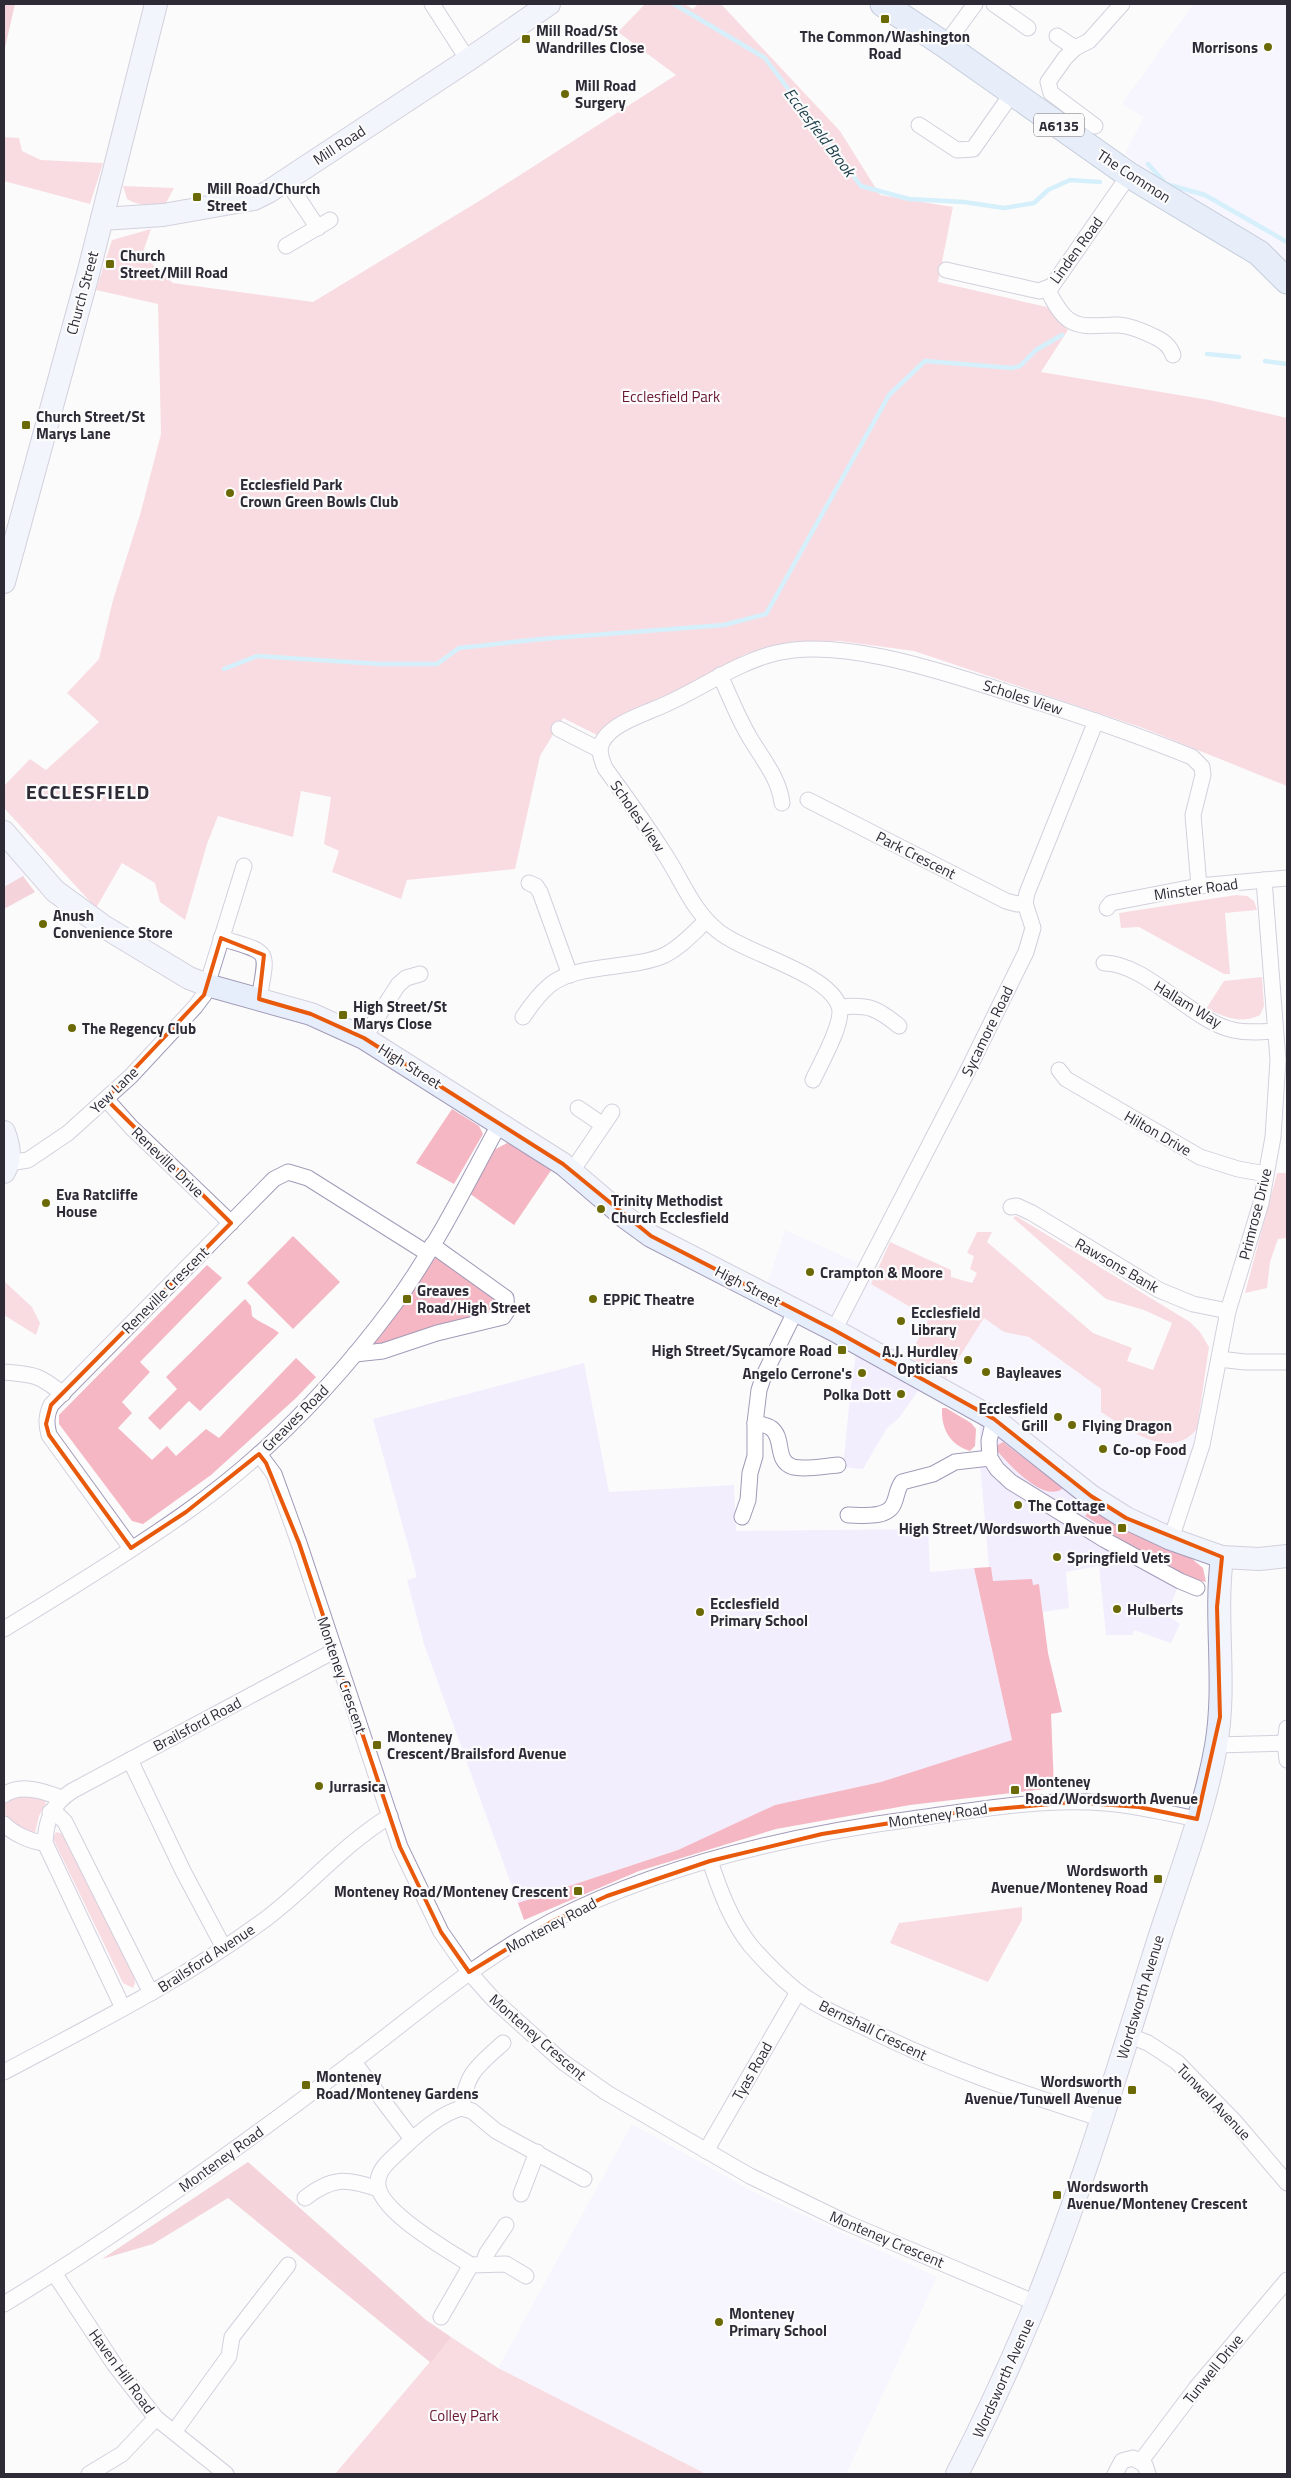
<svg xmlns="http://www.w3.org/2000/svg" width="1291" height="2478" font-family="'Titillium Web',sans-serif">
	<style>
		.built { fill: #f2eefe }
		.green { fill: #f5b7c4 }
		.forest { fill: #eaa3b2 }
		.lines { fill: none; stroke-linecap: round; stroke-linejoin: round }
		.stream { stroke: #a7e1fb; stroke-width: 4.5 }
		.street-casing { stroke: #a29ab8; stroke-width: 17 }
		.secondary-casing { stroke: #a29ab8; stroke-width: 24 }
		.primary-casing { stroke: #8190b1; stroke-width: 27 }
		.street { stroke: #fff; stroke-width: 15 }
		.secondary { stroke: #e6eefb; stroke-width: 22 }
		.primary { stroke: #ceddf7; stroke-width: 25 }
		.marked { fill: none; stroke: #e8590c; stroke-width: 4; stroke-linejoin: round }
		.poi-dot { fill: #6a6905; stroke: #fbfbfb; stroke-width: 2 }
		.labels { text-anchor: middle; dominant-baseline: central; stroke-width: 4.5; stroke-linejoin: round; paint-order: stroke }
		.shield { fill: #fbfbfb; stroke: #6c6972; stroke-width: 1 }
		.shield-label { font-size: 14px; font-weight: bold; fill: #2e2b37 }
		.poi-label { font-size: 15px; font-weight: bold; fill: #2e2b37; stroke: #fbfbfb; text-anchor: start }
		.street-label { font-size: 15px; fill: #2e2b37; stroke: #fbfbfb }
		.park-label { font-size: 15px; fill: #691733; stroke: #fbfbfb }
		.water-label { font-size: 16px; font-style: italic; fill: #173a47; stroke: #fbfbfb }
		.district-label { font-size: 20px; font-weight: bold; letter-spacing: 1px; fill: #2e2b37; stroke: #fbfbfb }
	</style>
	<rect width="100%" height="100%" fill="#fbfbfb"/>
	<g class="built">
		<polygon points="1193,4 1287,4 1287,297 1125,153 1144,117 1122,104"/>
		<polygon points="4,832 33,868 4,900"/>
		<polygon points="785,1230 877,1271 871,1284 929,1318 945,1377 984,1318 1004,1332 1029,1337 1101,1389 1101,1412 1190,1437 1197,1429 1202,1445 1171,1539 1193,1547 1167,1615 1180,1624 1171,1643 1134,1630 1133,1635 1106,1635 1099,1566 1066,1572 1069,1608 1043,1612 1039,1585 992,1581 991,1567 989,1567 980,1463 980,1411 926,1379 899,1418 887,1428 863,1469 843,1467 851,1386 858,1343 764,1294"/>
		<polygon points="584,1363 609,1492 734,1485 736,1531 928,1529 930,1572 974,1568 1012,1740 881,1782 775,1805 678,1850 518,1903 424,1644 407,1580 417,1577 373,1419"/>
		<polygon points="632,2124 752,2191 937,2277 846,2474 706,2474 498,2368"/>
	</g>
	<g class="green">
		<polygon points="645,4 684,4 693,9 698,4 721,4 840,131 880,195 953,207 938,282 1047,307 1068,330 1041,372 1209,400 1287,418 1287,786 1143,728 914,651 840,641 788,643 746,654 680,689 625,713 597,735 563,718 540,756 515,869 407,880 401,899 332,872 339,851 324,844 331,797 301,791 293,837 218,816 207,844 185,920 160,902 155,883 122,863 96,908 4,808 4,786 30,759 46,770 99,722 67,693 99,659 113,600 140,515 161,434 158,304 96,290 112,240 151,229 142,255 173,283 313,302 484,198 676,75 618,32"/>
		<polygon points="4,137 19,138 22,151 41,160 103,163 90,204 4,181"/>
		<path d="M123,186L174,188L166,203C151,205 140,207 127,199Z"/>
		<polygon points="1236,895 1247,896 1254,901 1257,910 1225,913 1230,974 1224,974 1139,927 1121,928 1119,913"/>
		<path d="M1262,977L1264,1006L1260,1015C1239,1025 1225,1016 1206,1009L1224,981Z"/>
		<polygon points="452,1109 479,1126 483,1134 454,1184 416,1163"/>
		<polygon points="507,1143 516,1145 552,1169 514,1225 469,1193 494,1150"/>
		<polygon points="1277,1173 1287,1173 1287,1238 1278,1239 1270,1262 1267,1288 1245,1293"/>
		<path d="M1016,1216L1190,1322L1200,1332L1209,1347L1197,1429C1170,1462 1128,1429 1101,1412V1389L1029,1337L1004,1332L984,1318L946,1378L909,1357L929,1318L871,1284L890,1242L951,1270V1277L972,1283L977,1273L970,1269L974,1256L967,1253L977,1232H992L987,1242L1093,1333L1132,1348L1127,1361L1153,1370L1172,1323L1144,1310L1106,1299L1013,1218Z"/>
		<polygon points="293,1236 340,1282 293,1329 247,1283"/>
		<polygon points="436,1258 444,1260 498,1299 500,1305 498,1311 375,1346 372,1343 431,1260"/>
		<polygon points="207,1265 222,1278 140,1362 150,1372 122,1402 132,1413 118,1428 152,1460 167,1446 176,1456 206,1429 219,1438 296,1358 316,1377 296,1398 211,1475 143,1524 132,1521 59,1424 59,1415"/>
		<polygon points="4,1281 32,1307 40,1323 36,1335 4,1315"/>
		<path d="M245,1299L251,1306L252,1316C261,1324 270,1325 279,1333L200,1411L189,1401L160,1430L148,1418L177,1389L166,1377Z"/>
		<path d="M942,1408H946L971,1423L976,1429L975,1446L970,1451C950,1445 941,1429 942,1408Z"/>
		<path d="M1003,1442L1063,1488C1045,1505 1005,1461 994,1447Z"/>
		<path d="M1092,1508L1170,1551L1191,1558L1203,1568L1206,1582C1164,1573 1121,1538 1085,1516Z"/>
		<polygon points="991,1567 993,1581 1032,1579 1033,1585 1039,1584 1048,1653 1062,1712 1051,1714 1054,1788 910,1805 776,1829 639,1871 524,1920 518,1903 678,1850 775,1805 881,1782 1012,1740 974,1568"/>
		<polygon points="18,1794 44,1796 46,1803 39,1816 35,1833 31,1834 6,1819 4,1805 9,1798"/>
		<polygon points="56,1832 64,1834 70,1842 134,1976 135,1983 133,1988 123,1983 57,1847 53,1838"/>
		<polygon points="1022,1907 1022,1920 988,1982 890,1943 899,1923"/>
		<polygon points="451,2337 498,2368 706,2474 335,2474"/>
	</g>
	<g class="forest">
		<polygon points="4,4 15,4 4,52"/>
		<polygon points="23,876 35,892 4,909 4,887"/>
		<polygon points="248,2162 426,2320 451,2337 431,2363 228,2198 153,2244 102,2259"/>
	</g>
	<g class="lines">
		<g class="stream">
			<polyline points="674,4 765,58 861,186 909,199 964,202 1004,208 1034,203 1048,190 1070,180 1100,182"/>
			<polyline points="1148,164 1166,184 1205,195 1287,242"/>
			<polyline points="1207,354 1239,357"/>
			<polyline points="1265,361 1287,364"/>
			<polyline points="224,669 257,656 380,664 437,664 459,648 541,639 724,625 766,614 889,395 925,361 1012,368 1020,366 1036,350 1062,335"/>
		</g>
		<g class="street-casing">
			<g id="street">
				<polyline points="432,4 468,60"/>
				<polyline points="994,4 1028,28"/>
				<polyline points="1057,36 1075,48"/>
				<polyline points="945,45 975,4"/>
				<polyline points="919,125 957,150 973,149 1013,92"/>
				<polyline points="1095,126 1051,93 1048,82 1065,58 1075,48 1089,41 1122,4"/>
				<polyline points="286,180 318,228"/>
				<polyline points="286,246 330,220"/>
				<polyline points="946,270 1039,291 1052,286 1129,175"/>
				<path d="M1047,289C1053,300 1059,313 1069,320C1084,330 1103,324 1119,325C1132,326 1143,331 1155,337C1164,341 1170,346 1173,355"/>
				<path d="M720,675C730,697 738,718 750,738C763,760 779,778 782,803"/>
				<polyline points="559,729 600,750"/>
				<polyline points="808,800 1006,901 1017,904 1025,903"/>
				<polyline points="529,883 536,886 540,892 570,975"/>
				<polyline points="1107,908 1111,903 1199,886 1287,878"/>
				<path d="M221,938C271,954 268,947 259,999"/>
				<path d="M1104,963C1146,963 1192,1021 1233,1030C1247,1033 1261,1032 1275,1031"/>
				<path d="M840,1007C868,1004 877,1008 899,1026"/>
				<path d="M523,1017C531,1005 539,994 550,985C577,963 632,970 665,955C681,947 693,933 706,921"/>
				<polyline points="364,1038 398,985 406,978 420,974"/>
				<polyline points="1059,1070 1066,1079 1200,1157 1238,1169 1266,1174"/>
				<path d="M813,1080C820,1064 845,1022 839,1006C827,972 746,954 718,931C692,910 682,880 664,853C646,824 625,796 605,768C603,763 600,756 600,750C602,728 636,717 652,710C695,694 731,664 776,653C841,637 943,672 1006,692C1068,711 1130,732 1192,757L1202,767L1203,775L1193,815L1199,886"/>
				<polyline points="106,1099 131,1127 231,1223"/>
				<polyline points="578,1108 603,1125"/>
				<polyline points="9,1163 28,1160 68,1133 131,1076 195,1007 204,995 244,866"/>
				<polyline points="572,1171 612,1112"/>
				<polyline points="1011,1207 1017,1206 1032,1213 1159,1290 1193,1304 1228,1311"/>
				<polyline points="834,1330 965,1076 1026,952 1033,928 1025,903 1027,893 1096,721"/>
				<polyline points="355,1354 383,1351 437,1333 503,1317 507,1311 506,1298 432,1245"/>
				<polyline points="1219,1359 1245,1362 1287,1362"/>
				<path d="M4,1372C35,1375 38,1374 63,1394"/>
				<polyline points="994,1419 989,1441 990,1458 997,1469 1011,1482 1105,1540 1180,1581 1197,1588"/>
				<path d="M755,1423C760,1424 767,1425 771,1428C785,1438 774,1461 793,1467C806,1470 824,1466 838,1465"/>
				<polyline points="259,1454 274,1474 299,1543 400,1847 441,1932 469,1972 494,2000 563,2062 607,2093 750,2176 847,2223 1036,2303"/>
				<path d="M848,1515C862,1515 888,1519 894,1503C897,1496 897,1489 902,1482L933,1474L955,1462L990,1458"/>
				<polyline points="742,1517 748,1500 750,1473 755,1456 755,1423 759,1390 764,1375 796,1310"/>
				<polyline points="1171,1539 1202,1445 1228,1311 1261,1203 1273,1137 1278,1060 1264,880"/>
				<path d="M131,1548L49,1435C46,1423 46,1416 51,1405L274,1179L288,1172L308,1178L427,1253"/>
				<path d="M4,1629C65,1592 127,1554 185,1513C265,1457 335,1384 393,1306C435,1249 466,1185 500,1123"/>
				<polyline points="1287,1728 1285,1743 1287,1760"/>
				<polyline points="1216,1745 1287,1743"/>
				<polyline points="130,1760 183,1871 224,1948"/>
				<path d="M4,1795C20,1783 44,1791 61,1798"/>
				<polyline points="50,1812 57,1814 65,1822 151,1993"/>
				<path d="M4,1824C14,1834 31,1842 45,1843"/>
				<path d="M710,1861C720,1891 731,1921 751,1946C765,1962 781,1978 797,1991C818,2007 844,2018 868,2029C943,2067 1022,2093 1102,2119"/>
				<path d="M123,2008L45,1843C46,1820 52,1804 72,1791L334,1651"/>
				<polyline points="1128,2035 1148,2043 1177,2062 1236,2123 1287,2183"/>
				<polyline points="353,2061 412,2139"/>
				<path d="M4,2072C94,2024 185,1979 267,1918C309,1886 344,1844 390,1816"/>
				<path d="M462,2108C466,2072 478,2066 503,2043"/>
				<polyline points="706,2151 798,1992"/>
				<polyline points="521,2194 537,2152"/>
				<path d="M305,2198C332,2177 346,2178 378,2189"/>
				<polyline points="483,2263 487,2253 506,2225"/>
				<path d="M471,2265C449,2251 374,2209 378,2181C379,2167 394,2157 403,2148C419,2133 441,2113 462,2108L472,2111L496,2131L584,2179"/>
				<polyline points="54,2273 114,2364 156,2418 226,2474"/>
				<path d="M4,2304C124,2231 238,2148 350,2064C418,2013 476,1961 552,1921C661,1865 791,1835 912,1819C975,1810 1040,1798 1105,1803C1136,1805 1166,1813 1197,1819"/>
				<polyline points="441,2317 471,2265 506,2264 526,2276"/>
				<polyline points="174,2432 229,2356 232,2337 288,2265"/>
				<polyline points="1141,2461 1196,2388 1287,2280"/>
				<polyline points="89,2474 122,2454 156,2418"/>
				<polyline points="1115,2474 1122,2461 1133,2458 1145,2465 1148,2474"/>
			</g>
		</g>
		<g class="secondary-casing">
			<g id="secondary">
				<polyline points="102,219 163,215 254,199 268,192 468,60 549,4"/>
				<polyline points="4,582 88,274 156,4"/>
				<polyline points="4,832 55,891 103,926 189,978 207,985 311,1014 364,1038 563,1164 625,1217 651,1236 834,1330 994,1419 1091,1496 1126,1518 1171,1539 1222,1557 1259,1559 1287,1556"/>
				<path d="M4,1132C9,1146 12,1158 4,1172"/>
				<path d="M957,2474C986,2418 1012,2361 1036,2303C1082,2189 1117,2071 1154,1954C1175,1886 1204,1815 1216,1746C1227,1683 1214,1620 1222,1557"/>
			</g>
		</g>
		<g class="primary-casing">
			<polyline id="primary" points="883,4 945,45 1129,175 1259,253 1287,281"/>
		</g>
		<use href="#street" class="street"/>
		<use href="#secondary" class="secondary"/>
		<use href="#primary" class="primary"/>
	</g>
	<path d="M0 0H1291V2478H0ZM221,938L264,955L259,999L311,1014L364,1038L563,1164L651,1236L834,1330L994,1419L1091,1496L1126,1518L1222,1557L1217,1607L1220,1717L1197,1819L1139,1807L1072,1802L953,1813L822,1834L710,1861L607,1896L553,1921L469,1972L441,1932L400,1847L299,1543L266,1463L259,1454L186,1512L131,1548L49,1435L46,1424L51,1405L231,1223L106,1099L204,995Z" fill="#fbfbfb" fill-opacity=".55" fill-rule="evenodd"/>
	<path class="marked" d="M221,938L264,955L259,999L311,1014L364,1038L563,1164L651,1236L834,1330L994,1419L1091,1496L1126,1518L1222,1557L1217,1607L1220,1717L1197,1819L1139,1807L1072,1802L953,1813L822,1834L710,1861L607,1896L553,1921L469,1972L441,1932L400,1847L299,1543L266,1463L259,1454L186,1512L131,1548L49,1435L46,1424L51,1405L231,1223L106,1099L204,995Z"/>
	<g class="poi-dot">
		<rect x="880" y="14" width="10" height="10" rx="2.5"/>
		<rect x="521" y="34" width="10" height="10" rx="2.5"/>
		<circle cx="1268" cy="47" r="5"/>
		<circle cx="565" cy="94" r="5"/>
		<rect x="192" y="192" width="10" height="10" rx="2.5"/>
		<rect x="105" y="259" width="10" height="10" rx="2.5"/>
		<rect x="21" y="420" width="10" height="10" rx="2.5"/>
		<circle cx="230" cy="493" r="5"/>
		<circle cx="43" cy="924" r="5"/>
		<rect x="338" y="1010" width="10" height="10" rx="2.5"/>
		<circle cx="72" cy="1028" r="5"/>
		<circle cx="46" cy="1203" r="5"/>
		<circle cx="601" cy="1209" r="5"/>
		<circle cx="810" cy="1272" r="5"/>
		<rect x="402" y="1294" width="10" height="10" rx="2.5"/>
		<circle cx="593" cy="1299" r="5"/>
		<circle cx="901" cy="1321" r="5"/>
		<rect x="837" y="1345" width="10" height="10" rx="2.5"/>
		<circle cx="968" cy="1360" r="5"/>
		<circle cx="986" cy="1372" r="5"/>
		<circle cx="862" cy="1373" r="5"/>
		<circle cx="901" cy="1394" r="5"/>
		<circle cx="1058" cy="1417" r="5"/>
		<circle cx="1072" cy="1425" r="5"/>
		<circle cx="1103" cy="1449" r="5"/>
		<circle cx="1018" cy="1505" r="5"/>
		<rect x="1117" y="1523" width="10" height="10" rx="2.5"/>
		<circle cx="1057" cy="1557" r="5"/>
		<circle cx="1117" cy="1609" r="5"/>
		<circle cx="700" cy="1612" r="5"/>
		<rect x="372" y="1740" width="10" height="10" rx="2.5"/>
		<circle cx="319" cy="1786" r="5"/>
		<rect x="1010" y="1785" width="10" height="10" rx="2.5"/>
		<rect x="1153" y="1874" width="10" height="10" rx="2.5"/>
		<rect x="573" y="1886" width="10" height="10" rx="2.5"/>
		<rect x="301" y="2080" width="10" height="10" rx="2.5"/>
		<rect x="1127" y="2085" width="10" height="10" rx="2.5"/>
		<rect x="1052" y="2190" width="10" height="10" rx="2.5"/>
		<circle cx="719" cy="2322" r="5"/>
	</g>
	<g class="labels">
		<rect class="shield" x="1034" y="113.5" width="50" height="23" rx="4"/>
		<g class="shield-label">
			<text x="1059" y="125">A6135</text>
		</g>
		<g class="poi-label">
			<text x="536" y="30">Mill Road/St<tspan x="536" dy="17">Wandrilles Close</tspan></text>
			<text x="885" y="36" text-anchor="middle">The Common/Washington<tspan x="885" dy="17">Road</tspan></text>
			<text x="1258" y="47" text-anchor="end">Morrisons</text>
			<text x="575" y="85">Mill Road<tspan x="575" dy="17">Surgery</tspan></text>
			<text x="207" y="188">Mill Road/Church<tspan x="207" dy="17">Street</tspan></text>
			<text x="120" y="255">Church<tspan x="120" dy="17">Street/Mill Road</tspan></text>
			<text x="36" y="416">Church Street/St<tspan x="36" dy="17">Marys Lane</tspan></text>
			<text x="240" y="484">Ecclesfield Park<tspan x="240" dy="17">Crown Green Bowls Club</tspan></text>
			<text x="53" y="915">Anush<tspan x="53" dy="17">Convenience Store</tspan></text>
			<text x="353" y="1006">High Street/St<tspan x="353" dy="17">Marys Close</tspan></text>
			<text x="82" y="1028">The Regency Club</text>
			<text x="56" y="1194">Eva Ratcliffe<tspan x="56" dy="17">House</tspan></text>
			<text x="611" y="1200">Trinity Methodist<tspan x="611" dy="17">Church Ecclesfield</tspan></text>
			<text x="820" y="1272">Crampton &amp; Moore</text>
			<text x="417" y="1290">Greaves<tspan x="417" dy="17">Road/High Street</tspan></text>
			<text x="603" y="1299">EPPiC Theatre</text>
			<text x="911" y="1312">Ecclesfield<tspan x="911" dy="17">Library</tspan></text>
			<text x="832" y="1350" text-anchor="end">High Street/Sycamore Road</text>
			<text x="958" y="1351" text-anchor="end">A.J. Hurdley<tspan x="958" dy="17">Opticians</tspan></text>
			<text x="996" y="1372">Bayleaves</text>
			<text x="852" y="1373" text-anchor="end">Angelo Cerrone's</text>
			<text x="891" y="1394" text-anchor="end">Polka Dott</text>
			<text x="1048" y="1408" text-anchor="end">Ecclesfield<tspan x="1048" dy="17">Grill</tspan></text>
			<text x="1082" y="1425">Flying Dragon</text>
			<text x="1113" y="1449">Co-op Food</text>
			<text x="1028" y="1505">The Cottage</text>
			<text x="1112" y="1528" text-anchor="end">High Street/Wordsworth Avenue</text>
			<text x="1067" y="1557">Springfield Vets</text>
			<text x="710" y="1603">Ecclesfield<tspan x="710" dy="17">Primary School</tspan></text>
			<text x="1127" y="1609">Hulberts</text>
			<text x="387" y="1736">Monteney<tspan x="387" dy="17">Crescent/Brailsford Avenue</tspan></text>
			<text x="1025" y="1781">Monteney<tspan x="1025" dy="17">Road/Wordsworth Avenue</tspan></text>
			<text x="329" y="1786">Jurrasica</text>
			<text x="1148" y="1870" text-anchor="end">Wordsworth<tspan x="1148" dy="17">Avenue/Monteney Road</tspan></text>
			<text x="568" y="1891" text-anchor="end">Monteney Road/Monteney Crescent</text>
			<text x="316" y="2076">Monteney<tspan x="316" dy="17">Road/Monteney Gardens</tspan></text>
			<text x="1122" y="2081" text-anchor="end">Wordsworth<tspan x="1122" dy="17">Avenue/Tunwell Avenue</tspan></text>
			<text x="1067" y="2186">Wordsworth<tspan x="1067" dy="17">Avenue/Monteney Crescent</tspan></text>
			<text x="729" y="2313">Monteney<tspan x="729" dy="17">Primary School</tspan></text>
		</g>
		<g class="street-label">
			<text transform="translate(339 145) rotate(-33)">Mill Road</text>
			<text transform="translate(1134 176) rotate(33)">The Common</text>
			<text transform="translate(1076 250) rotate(-54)">Linden Road</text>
			<text transform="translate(82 293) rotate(-75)">Church Street</text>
			<text transform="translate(1023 697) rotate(18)">Scholes View</text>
			<text transform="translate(638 816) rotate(55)">Scholes View</text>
			<text transform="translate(916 855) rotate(27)">Park Crescent</text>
			<text transform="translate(1196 889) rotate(-8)">Minster Road</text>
			<text transform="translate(1188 1004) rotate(31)">Hallam Way</text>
			<text transform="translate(987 1031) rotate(-64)">Sycamore Road</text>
			<text transform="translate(410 1066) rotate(32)">High Street</text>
			<text transform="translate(114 1090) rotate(-44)">Yew Lane</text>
			<text transform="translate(1158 1133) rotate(30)">Hilton Drive</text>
			<text transform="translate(168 1162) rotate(44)">Reneville Drive</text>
			<text transform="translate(1255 1214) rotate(-76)">Primrose Drive</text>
			<text transform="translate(1117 1265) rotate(30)">Rawsons Bank</text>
			<text transform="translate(748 1286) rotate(27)">High Street</text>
			<text transform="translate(165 1290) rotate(-45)">Reneville Crescent</text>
			<text transform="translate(295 1418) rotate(-45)">Greaves Road</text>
			<text transform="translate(342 1675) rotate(71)">Monteney Crescent</text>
			<text transform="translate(197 1724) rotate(-28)">Brailsford Road</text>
			<text transform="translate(938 1815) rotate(-8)">Monteney Road</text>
			<text transform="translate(551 1925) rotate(-28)">Monteney Road</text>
			<text transform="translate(206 1958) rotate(-33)">Brailsford Avenue</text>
			<text transform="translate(1140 1997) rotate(-73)">Wordsworth Avenue</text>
			<text transform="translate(873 2030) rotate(26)">Bernshall Crescent</text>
			<text transform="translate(538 2037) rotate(41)">Monteney Crescent</text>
			<text transform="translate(752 2071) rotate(-60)">Tyas Road</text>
			<text transform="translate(1214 2102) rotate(46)">Tunwell Avenue</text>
			<text transform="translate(221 2159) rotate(-36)">Monteney Road</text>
			<text transform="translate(887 2239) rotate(23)">Monteney Crescent</text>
			<text transform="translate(1213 2369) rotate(-51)">Tunwell Drive</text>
			<text transform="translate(122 2371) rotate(54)">Haven Hill Road</text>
			<text transform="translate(1003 2378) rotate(-66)">Wordsworth Avenue</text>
		</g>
		<g class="park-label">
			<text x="671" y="396">Ecclesfield Park</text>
			<text x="464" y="2415">Colley Park</text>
		</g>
		<g class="water-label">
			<text transform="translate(820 132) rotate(53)">Ecclesfield Brook</text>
		</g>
		<g class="district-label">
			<text x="88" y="791">ECCLESFIELD</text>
		</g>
	</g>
	<rect width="1291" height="2478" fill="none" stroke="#2e2b37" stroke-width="10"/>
</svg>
